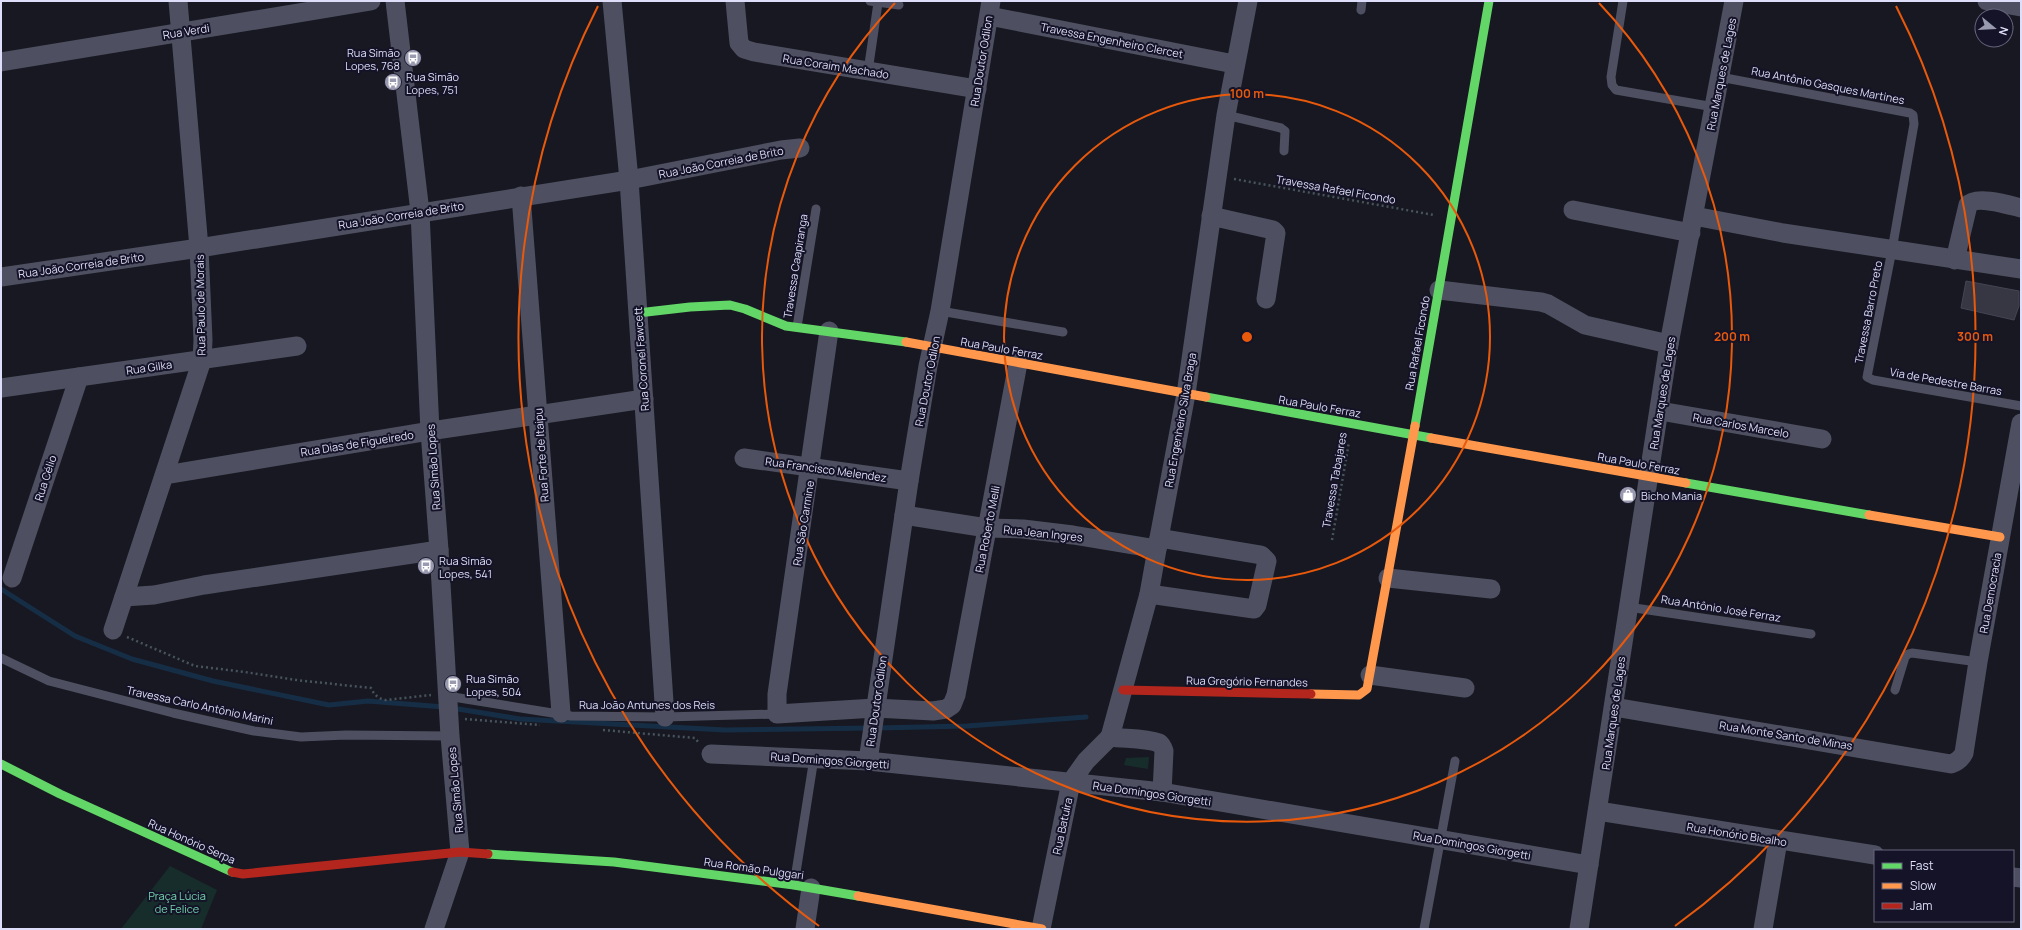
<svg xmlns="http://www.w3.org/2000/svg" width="2022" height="930" font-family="Manrope,sans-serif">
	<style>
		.green { fill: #172d2b }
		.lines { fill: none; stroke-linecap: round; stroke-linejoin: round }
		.stream { stroke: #162e45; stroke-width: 5 }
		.building { fill: #373743; stroke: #454454 }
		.path { stroke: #47545c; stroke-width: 2.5; stroke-dasharray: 2 3; stroke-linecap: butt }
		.lane { stroke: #4e5061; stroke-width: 9 }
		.street { stroke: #4e5061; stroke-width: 19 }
		.fast { stroke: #63d668; stroke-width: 9 }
		.slow { stroke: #ff974d; stroke-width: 9 }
		.jam { stroke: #b3261e; stroke-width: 9 }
		.ring { fill: none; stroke: #e8590c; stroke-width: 2 }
		.labels { text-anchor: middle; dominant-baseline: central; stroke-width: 4; stroke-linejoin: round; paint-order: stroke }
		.street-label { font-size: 11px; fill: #dedefb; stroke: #141327 }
		.poi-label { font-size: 11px; fill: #dedefb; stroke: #141327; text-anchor: start }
		.park-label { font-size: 11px; fill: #72d3ad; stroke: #141327 }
		.centre { fill: #e8590c; stroke: #141327; stroke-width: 2 }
		.ring-label { font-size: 12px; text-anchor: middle; font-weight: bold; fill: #e8590c; stroke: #141327; stroke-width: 4; stroke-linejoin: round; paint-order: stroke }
	</style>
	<rect width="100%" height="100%" fill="#181822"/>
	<g class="green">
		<polygon points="1149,757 1148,769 1124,765 1126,758"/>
		<polygon points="170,866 217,890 201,929 121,929"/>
	</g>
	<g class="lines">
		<g class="stream">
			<polyline points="1,589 75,636 132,659 213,681 329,705 368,701 444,707"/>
			<polyline points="452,708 520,719 725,730 869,728"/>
			<polyline points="877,728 967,726 1086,717"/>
		</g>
	</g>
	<polygon class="building" points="1966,281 2019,291 2019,306 2014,320 1961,308"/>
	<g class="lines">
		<g class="path">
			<polyline points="1234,179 1434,215"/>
			<polyline points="1332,540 1349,442"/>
			<path d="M127,637L195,666L245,672L296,680L371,688C374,695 379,699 386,700L431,695"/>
			<polyline points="465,719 540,725"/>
			<polyline points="603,730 695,738 699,743"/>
		</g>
		<g class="lane">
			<polyline points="870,1 899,5"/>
			<polyline points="1623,1 1611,77 1612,85 1616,90 1714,107"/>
			<polyline points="1361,10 1362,1"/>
			<polyline points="868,71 878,3"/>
			<polyline points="1720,77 1910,113 1913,115 1914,124 1892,250 1867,377 1873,380 2021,406"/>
			<polyline points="1226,115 1281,128 1285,131 1284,151"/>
			<polyline points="940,311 1063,332"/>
			<polyline points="797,327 816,209"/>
			<polyline points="1628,607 1811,634"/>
			<polyline points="1,658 49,681 173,713 254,731 301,737 346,735 450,736"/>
			<polyline points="1895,690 1905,657 1908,654 1912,653 1978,662"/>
			<polyline points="447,696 571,716 665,717 777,714"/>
			<polyline points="794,885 814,758"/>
			<polyline points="1424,929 1455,761"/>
		</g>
		<g class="street">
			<polyline points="395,1 420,212 430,431 439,550 450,736 460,852 434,929"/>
			<polyline points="612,1 629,180 665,717"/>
			<polyline points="735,1 739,43 744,49 754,52 977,89"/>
			<polyline points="1987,1 2021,7"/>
			<polyline points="989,16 1234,64"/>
			<polyline points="1,62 371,1"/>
			<polyline points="521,196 561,713"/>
			<polyline points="1573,210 1691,233"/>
			<polyline points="1211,216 1273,230 1276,233 1266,299"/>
			<polyline points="1694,216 1783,233 2021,269"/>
			<path d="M1955,260L1968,205C1976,195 2009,205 2021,208"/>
			<polyline points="1,277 199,248 629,180 781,150 800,148"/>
			<polyline points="1439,290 1541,302 1548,304 1585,325 1669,344"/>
			<polyline points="829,331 777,694 777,714 875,708 933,711 946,709 952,705 956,695 1018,363"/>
			<polyline points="1,388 297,346"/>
			<polyline points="1660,411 1822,439"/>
			<polyline points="744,458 909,481"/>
			<polyline points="165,475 430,431 644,399"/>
			<polyline points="904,515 987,528 1023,529 1073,535 1157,549"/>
			<polyline points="12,578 79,377"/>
			<polyline points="1388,578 1491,589"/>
			<polyline points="1149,594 1254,609 1257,605 1267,561 1261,555 1159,538"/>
			<polyline points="124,597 154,595 204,585 439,550"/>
			<polyline points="113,630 202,360 203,340 199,248 178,1"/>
			<polyline points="1370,675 1465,688"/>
			<path d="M1614,707L1951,764C1957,762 1961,759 1964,753L1978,662L2021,423"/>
			<polyline points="1110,737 1149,594 1159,538 1186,394 1226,115 1248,1"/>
			<path d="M1110,737C1125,739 1145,738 1159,743C1162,745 1163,748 1164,751L1162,792"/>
			<polyline points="711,754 868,761 1162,792 1589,865"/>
			<polyline points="868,761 909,481 928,366 940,311 991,1"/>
			<polyline points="1598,811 1875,855"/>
			<polyline points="2013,877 2021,878"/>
			<polyline points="805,929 811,888"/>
			<polyline points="1041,929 1071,782 1086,761 1110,737"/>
			<polyline points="1579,929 1669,344 1734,1"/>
			<polyline points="1763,929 1778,841"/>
		</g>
		<g class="fast">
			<polyline points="638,313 690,307 730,305 745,309 786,326 906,342"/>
			<polyline points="1206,397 1431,438"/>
			<polyline points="1415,426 1489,1"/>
			<polyline points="1686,483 1869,515"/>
			<polyline points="1,764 60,794 232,872"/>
			<polyline points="488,854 614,862 794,885 858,896"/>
		</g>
		<g class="slow">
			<polyline points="906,342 1206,397"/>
			<polyline points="1431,438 1686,483"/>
			<polyline points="1869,515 2000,537"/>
			<polyline points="1311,694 1359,695 1367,689 1415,426"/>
			<polyline points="858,896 1042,929"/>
		</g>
		<g class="jam">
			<polyline points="1123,690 1311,694"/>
			<polyline points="232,872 243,874 460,852 488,854"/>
		</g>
	</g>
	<g class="ring">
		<circle cx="1247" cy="337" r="243"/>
		<path d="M1599 3A485 485 0 1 1 895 3"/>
		<path d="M819 926A728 728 0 0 1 598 6M1896 6A728 728 0 0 1 1675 926"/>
	</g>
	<defs>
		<g id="bus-disc" transform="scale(0.9)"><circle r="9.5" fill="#9999af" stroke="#141327"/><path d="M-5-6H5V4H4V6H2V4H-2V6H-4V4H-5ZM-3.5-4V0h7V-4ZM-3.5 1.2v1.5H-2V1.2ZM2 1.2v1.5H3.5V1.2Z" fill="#fff"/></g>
		<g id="shop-disc" transform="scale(0.9)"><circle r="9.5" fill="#9999af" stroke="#141327"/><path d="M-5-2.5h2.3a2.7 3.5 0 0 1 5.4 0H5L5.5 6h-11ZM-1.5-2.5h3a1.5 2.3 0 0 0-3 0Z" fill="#fff"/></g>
	</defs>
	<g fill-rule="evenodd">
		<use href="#bus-disc" x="413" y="58"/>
		<use href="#bus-disc" x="393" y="82"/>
		<use href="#shop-disc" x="1628" y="495"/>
		<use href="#bus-disc" x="426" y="566"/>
		<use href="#bus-disc" x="453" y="684"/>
	</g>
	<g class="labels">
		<g class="street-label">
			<text transform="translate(186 31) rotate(-9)">Rua Verdi</text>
			<text transform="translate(1112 40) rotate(11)">Travessa Engenheiro Clercet</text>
			<text transform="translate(981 61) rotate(-81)">Rua Doutor Odilon</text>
			<text transform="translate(836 66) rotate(9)">Rua Coraim Machado</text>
			<text transform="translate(1721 74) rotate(-79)">Rua Marques de Lages</text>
			<text transform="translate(1828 85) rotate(11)">Rua Antônio Gasques Martines</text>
			<text transform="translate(721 162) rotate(-11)">Rua João Correia de Brito</text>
			<text transform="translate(1336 189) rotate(10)">Travessa Rafael Ficondo</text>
			<text transform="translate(401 215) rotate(-9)">Rua João Correia de Brito</text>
			<text transform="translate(81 265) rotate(-8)">Rua João Correia de Brito</text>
			<text transform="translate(795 266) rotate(-81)">Travessa Caapiranga</text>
			<text transform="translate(200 305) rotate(-91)">Rua Paulo de Morais</text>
			<text transform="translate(1868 312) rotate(-79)">Travessa Barro Preto</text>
			<text transform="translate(1417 343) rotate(-80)">Rua Rafael Ficondo</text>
			<text transform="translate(1002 348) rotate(10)">Rua Paulo Ferraz</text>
			<text transform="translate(641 359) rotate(-94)">Rua Coronel Fawcett</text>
			<text transform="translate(149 367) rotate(-8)">Rua Gilka</text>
			<text transform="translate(927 381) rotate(-79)">Rua Doutor Odilon</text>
			<text transform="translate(1946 381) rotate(10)">Via de Pedestre Barras</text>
			<text transform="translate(1662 393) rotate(-81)">Rua Marques de Lages</text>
			<text transform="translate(1320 406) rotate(10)">Rua Paulo Ferraz</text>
			<text transform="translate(1180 420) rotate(-80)">Rua Engenheiro Silva Braga</text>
			<text transform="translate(1741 425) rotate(10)">Rua Carlos Marcelo</text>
			<text transform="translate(357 443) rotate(-9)">Rua Dias de Figueiredo</text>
			<text transform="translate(541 455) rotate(-94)">Rua Forte de Itaipu</text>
			<text transform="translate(1639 463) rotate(10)">Rua Paulo Ferraz</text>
			<text transform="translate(433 467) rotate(-94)">Rua Simão Lopes</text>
			<text transform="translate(826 469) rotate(8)">Rua Francisco Melendez</text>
			<text transform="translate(45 478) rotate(-72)">Rua Célio</text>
			<text transform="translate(1334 480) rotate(-80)">Travessa Tabajares</text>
			<text transform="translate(803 523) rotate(-81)">Rua São Carmine</text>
			<text transform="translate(987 529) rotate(-79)">Rua Roberto Melli</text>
			<text transform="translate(1043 533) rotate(6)">Rua Jean Ingres</text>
			<text transform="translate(1990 593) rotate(-80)">Rua Democracia</text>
			<text transform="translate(1721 608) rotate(9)">Rua Antônio José Ferraz</text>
			<text transform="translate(1247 681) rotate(1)">Rua Gregório Fernandes</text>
			<text transform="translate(876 701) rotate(-82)">Rua Doutor Odilon</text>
			<text x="647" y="704">Rua João Antunes dos Reis</text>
			<text transform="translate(200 705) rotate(12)">Travessa Carlo Antônio Marini</text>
			<text transform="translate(1613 713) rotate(-82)">Rua Marques de Lages</text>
			<text transform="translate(1786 735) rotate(9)">Rua Monte Santo de Minas</text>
			<text transform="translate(830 760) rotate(4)">Rua Domingos Giorgetti</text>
			<text transform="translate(455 790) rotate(-95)">Rua Simão Lopes</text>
			<text transform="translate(1152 793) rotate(8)">Rua Domingos Giorgetti</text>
			<text transform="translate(1062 826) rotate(-78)">Rua Batuíra</text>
			<text transform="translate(1737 834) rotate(9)">Rua Honório Bicalho</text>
			<text transform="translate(192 841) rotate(24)">Rua Honório Serpa</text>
			<text transform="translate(1472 845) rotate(10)">Rua Domingos Giorgetti</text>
			<text transform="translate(754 868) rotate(8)">Rua Romão Pulggari</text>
		</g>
		<g class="poi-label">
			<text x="400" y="52" text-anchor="end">Rua Simão<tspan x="400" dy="13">Lopes, 768</tspan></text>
			<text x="406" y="76">Rua Simão<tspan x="406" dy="13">Lopes, 751</tspan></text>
			<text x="1641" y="495">Bicho Mania</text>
			<text x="439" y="560">Rua Simão<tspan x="439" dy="13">Lopes, 541</tspan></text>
			<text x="466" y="678">Rua Simão<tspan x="466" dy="13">Lopes, 504</tspan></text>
		</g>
		<g class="park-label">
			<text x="177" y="895">Praça Lúcia<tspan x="177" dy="13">de Felice</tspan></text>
		</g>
	</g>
	<circle cx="1247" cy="337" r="6" class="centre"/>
	<g class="ring-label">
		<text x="1247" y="98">100 m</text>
		<text x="1732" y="341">200 m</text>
		<text x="1975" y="341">300 m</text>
	</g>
	<rect width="2022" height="930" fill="none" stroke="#dedefb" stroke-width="4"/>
	<rect x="1874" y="850" width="140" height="72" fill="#141327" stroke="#65647c"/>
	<rect x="1882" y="863" width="20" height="6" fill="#63d668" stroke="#65647c"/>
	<text x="1910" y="870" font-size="12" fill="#dedefb">Fast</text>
	<rect x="1882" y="883" width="20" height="6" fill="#ff974d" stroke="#65647c"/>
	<text x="1910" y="890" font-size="12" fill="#dedefb">Slow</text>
	<rect x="1882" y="903" width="20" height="6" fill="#b3261e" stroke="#65647c"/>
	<text x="1910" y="910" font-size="12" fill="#dedefb">Jam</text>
	<g transform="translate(1994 28) rotate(108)"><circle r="19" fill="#141327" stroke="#65647c"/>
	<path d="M0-3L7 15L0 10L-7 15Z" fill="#9999af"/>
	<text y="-6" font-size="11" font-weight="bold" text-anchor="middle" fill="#dedefb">N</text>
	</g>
</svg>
